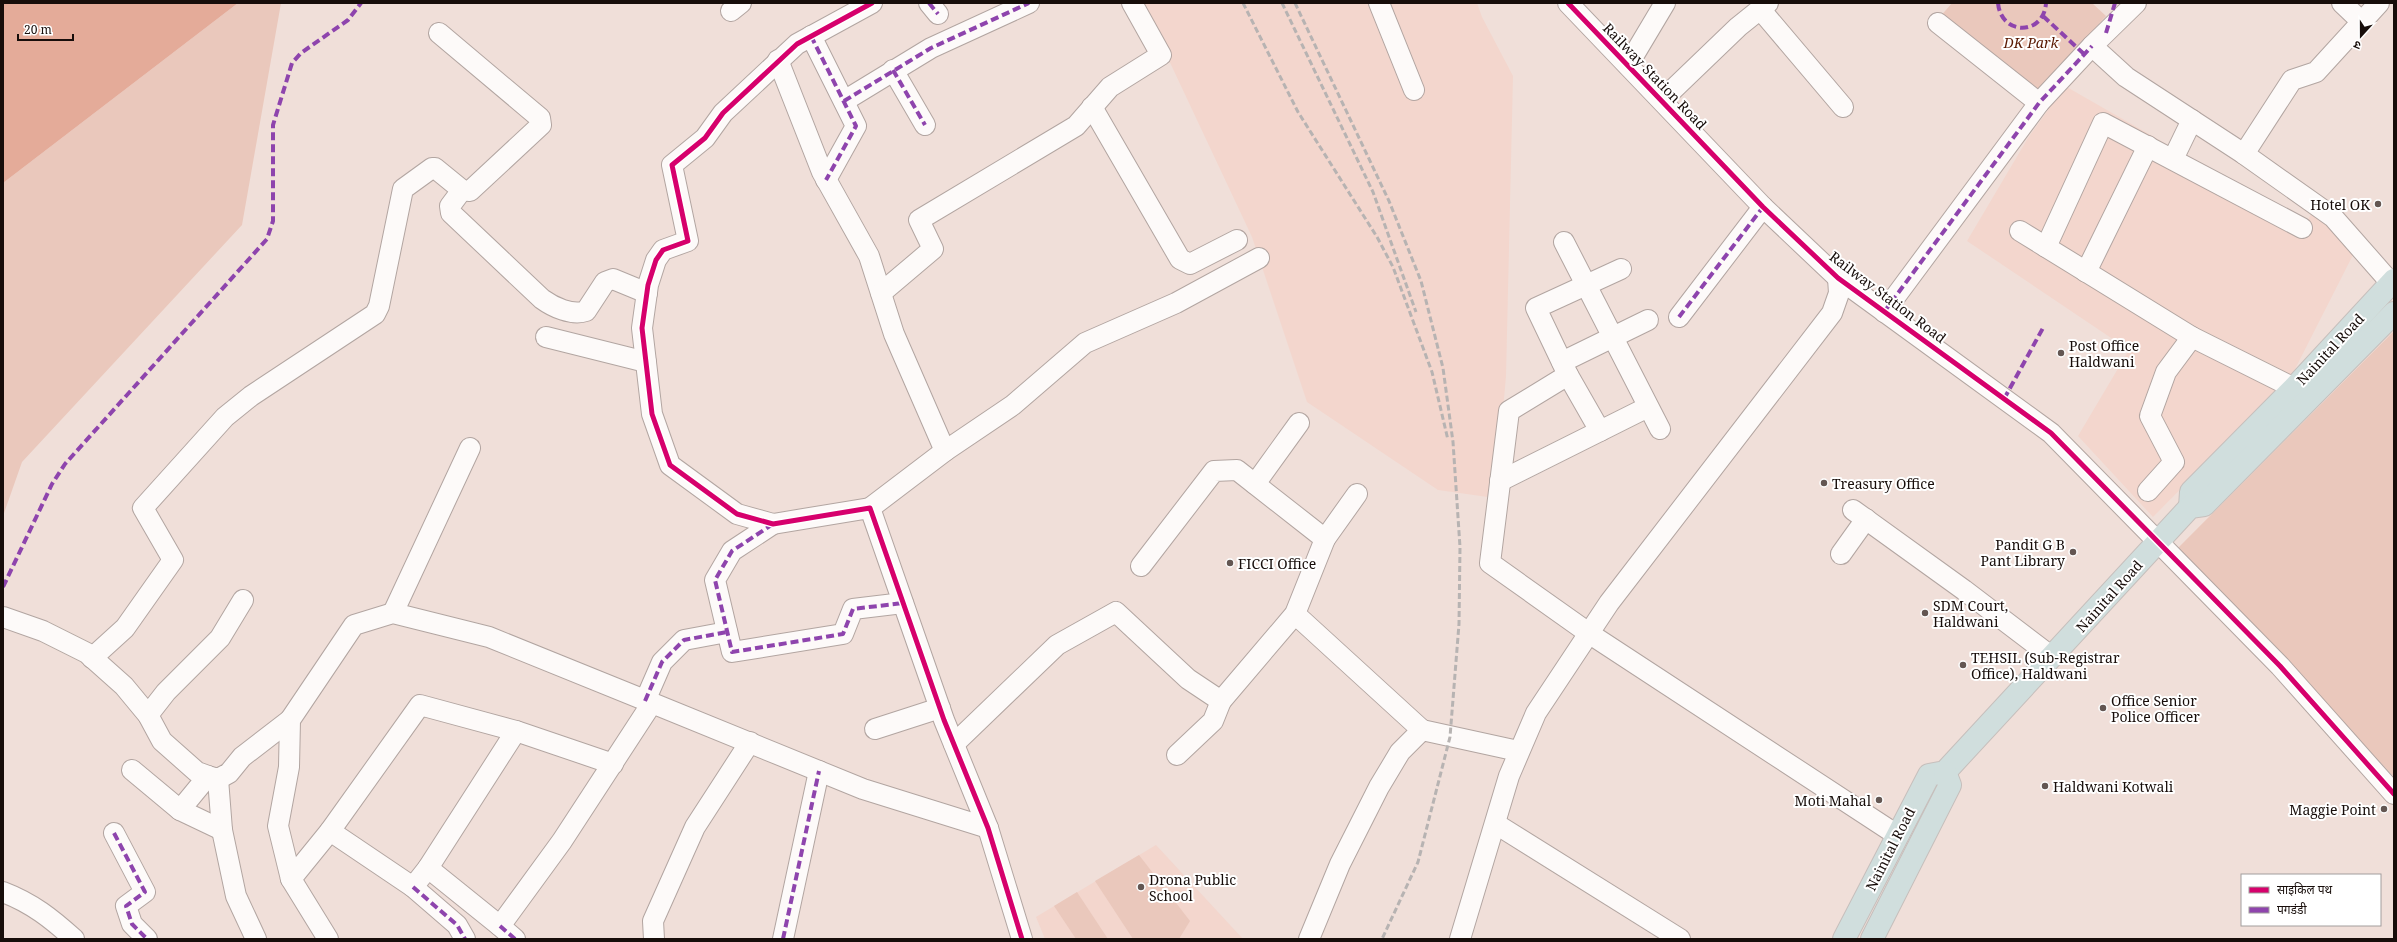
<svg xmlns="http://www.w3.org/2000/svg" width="2397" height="942" font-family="'Noto Serif','Noto Sans Devanagari',serif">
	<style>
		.built { fill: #f3d6cd }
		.green { fill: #eac8bc }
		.water { fill: #e4ab99 }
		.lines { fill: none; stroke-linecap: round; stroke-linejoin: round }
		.minor-casing { stroke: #b2a5a1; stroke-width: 22 }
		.highway-casing { stroke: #c6bfbc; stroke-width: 24 }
		.minor { stroke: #fdfaf9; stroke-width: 20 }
		.highway { stroke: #d0dedd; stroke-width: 22 }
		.rail { stroke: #b7b3b2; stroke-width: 3; stroke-dasharray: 6 3; stroke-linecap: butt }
		.quiet { stroke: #8e44ad; stroke-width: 4; stroke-dasharray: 8 4; stroke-linecap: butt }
		.cycleway-casing { stroke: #fff; stroke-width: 8 }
		.cycleway { stroke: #d6006c; stroke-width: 5 }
		.poi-dot { fill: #635652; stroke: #fff; stroke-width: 1.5 }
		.labels { text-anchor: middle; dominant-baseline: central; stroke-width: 4; stroke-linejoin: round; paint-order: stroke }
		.park-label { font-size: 14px; font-style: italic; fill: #5a1902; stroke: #fff }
		.street-label { font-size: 14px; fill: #170d0a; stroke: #fff }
		.poi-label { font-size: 14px; fill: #170d0a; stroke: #fff; text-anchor: start }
	</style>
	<rect width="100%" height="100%" fill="#f0dfd9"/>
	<g class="built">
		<polygon points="1142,3 1477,3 1482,17 1513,76 1506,376 1495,498 1438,490 1307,402 1252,237"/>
		<polygon points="2065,86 2306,224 2314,208 2356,249 2291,377 2153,517 2078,436 2129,350 1967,241 2028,138"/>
		<polygon points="1156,845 1243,939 1045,939 1036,917"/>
	</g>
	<g class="green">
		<polygon points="238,3 281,3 242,225 22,462 3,516 3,183"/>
		<polygon points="1952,3 2092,3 2106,16 2036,95 1939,18"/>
		<polygon points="2394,331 2394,777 2178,548"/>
		<polygon points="1139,855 1190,921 1179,939 1133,939 1095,881"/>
		<polygon points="1077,892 1108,939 1076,939 1054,906"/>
	</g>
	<polygon class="water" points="3,3 238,3 3,183"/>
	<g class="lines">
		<g class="minor-casing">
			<g id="minor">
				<polyline points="872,3 797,44 723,113 705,138 672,165 688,241 663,250 656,260 648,285 642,328 652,414 670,465 737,514 773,524 870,508 944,720 988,828 1022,939"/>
				<polyline points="929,3 938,14"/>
				<polyline points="1379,3 1414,90"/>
				<polyline points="1568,3 1763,207 1838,278 2051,433 2280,666 2394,794"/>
				<polyline points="2136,3 2092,46 2126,77 2244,154 2333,217 2391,283"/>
				<polyline points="2342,3 2362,22"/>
				<polyline points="1760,9 1843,107"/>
				<polyline points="731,11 741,3"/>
				<polyline points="1938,23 2039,103"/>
				<polyline points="811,36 856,126 826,180"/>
				<polyline points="778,60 822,172 869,256 894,334 945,451"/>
				<polyline points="1628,65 1665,3"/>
				<polyline points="893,70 925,125"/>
				<polyline points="1662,100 1738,27 1768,3"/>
				<polyline points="844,101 931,48 1029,3"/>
				<polyline points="1092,107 1180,259 1190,264 1237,240"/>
				<polyline points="2244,154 2292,80 2316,72 2379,3"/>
				<polyline points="2173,159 2192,120"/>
				<path d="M462,190L450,206L451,213L542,299C553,307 572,316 586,311L605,282L613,279L647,293"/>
				<polyline points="2020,231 2192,337 2294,388"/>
				<polyline points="1564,242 1660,429"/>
				<polyline points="2046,247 2103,123 2302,228"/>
				<polyline points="2086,272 2148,146"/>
				<polyline points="881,293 933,249 919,220 1076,126 1110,87 1161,55 1132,3"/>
				<polyline points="1884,312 2039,103 2092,46"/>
				<polyline points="1679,317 1763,207"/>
				<polyline points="546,337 646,362"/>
				<polyline points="1562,362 1648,320"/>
				<polyline points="1568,375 1509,411 1490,563 1590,634 1897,835"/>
				<polyline points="1600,431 1568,375 1536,308 1621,269"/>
				<polyline points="1500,481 1648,407"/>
				<polyline points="1255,484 1299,423"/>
				<polyline points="2148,491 2174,462 2150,416 2166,372 2192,337"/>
				<polyline points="870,508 945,451 1013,405 1085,343 1176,303 1259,258"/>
				<polyline points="1853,510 1964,590 2052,657"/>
				<polyline points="773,524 732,551 715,580 732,652 843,634 853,609 903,603"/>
				<polyline points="1325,539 1357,494"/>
				<polyline points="1841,554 1866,519"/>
				<polyline points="393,613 470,448"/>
				<polyline points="1295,614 1422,730"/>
				<polyline points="3,617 43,631 87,653 124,686 148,715 162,741 197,772 208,776 218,779 229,773 242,757 290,720"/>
				<polyline points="92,658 125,628 173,560 143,508 225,417 251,396 375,314 379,306 403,189 432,168 435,168 462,190 470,191 541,125 540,118 439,33"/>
				<polyline points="645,701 662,662 684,640 727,632"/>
				<polyline points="148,715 166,692 220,638 243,600"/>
				<polyline points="875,729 940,708"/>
				<polyline points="954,744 1057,645 1116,612 1188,679 1221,701 1295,614 1325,539 1237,470 1214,471 1141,566"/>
				<polyline points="1177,755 1213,721 1221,701"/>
				<polyline points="132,770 180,810 222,830"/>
				<polyline points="218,779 222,830 236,896 256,939"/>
				<polyline points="180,810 208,776"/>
				<polyline points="1496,824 1680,939"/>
				<polyline points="330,831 420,705 516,731 613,764"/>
				<polyline points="114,833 145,892 126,906 132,924 147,939"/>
				<polyline points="428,868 516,731"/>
				<polyline points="291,879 278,826 289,767 290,720 354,625 393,613 489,637 652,703"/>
				<polyline points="413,887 457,925 465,939"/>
				<path d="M3,892C32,903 52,919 74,939"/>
				<polyline points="500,926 515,939"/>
				<polyline points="328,939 291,879 330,831 413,887 428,868 500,926 562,841 652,703 863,789 988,828"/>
				<polyline points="654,939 653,921 695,827 750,742"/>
				<polyline points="783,939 819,771"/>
				<polyline points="1309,939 1340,864 1379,787 1400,752 1422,730 1518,751"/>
				<polyline points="1460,939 1509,776 1536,713 1609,603 1832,313 1839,293 1838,278"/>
			</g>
		</g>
		<g class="highway-casing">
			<g id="highway">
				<polyline points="2190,507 2191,492 2294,388 2394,280"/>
				<polyline points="1844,939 1929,775 1945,772 2190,507 2204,505 2394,313"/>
				<polyline points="1872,939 1950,785 1945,772"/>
			</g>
		</g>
		<use href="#minor" class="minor"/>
		<use href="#highway" class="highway"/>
		<g class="rail">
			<polyline points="1243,3 1298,112 1377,237 1393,267 1432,372 1448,440"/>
			<polyline points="1282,3 1373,192 1416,312"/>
			<polyline points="1295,3 1389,201 1421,281 1443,368 1453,442 1460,547 1459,624 1450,737 1418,862 1382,939"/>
		</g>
		<g class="quiet">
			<polyline points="929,3 938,14"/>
			<path d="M1998,3C2001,36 2044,36 2046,3"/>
			<polyline points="2043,16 2084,54"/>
			<polyline points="2106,33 2115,3"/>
			<polyline points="811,36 856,126 826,180"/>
			<polyline points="893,70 925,125"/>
			<polyline points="844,101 931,48 1029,3"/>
			<polyline points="1884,312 2039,103 2092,46"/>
			<polyline points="1679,317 1763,207"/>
			<polyline points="2004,399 2043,328"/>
			<polyline points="773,524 732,551 715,580 732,652 843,634 853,609 903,603"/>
			<polyline points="3,587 52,484 65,464 267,239 273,221 273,125 292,63 301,53 348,20 361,3"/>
			<polyline points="645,701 662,662 684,640 727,632"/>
			<polyline points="114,833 145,892 126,906 132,924 147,939"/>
			<polyline points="413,887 457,925 465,939"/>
			<polyline points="500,926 515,939"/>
			<polyline points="783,939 819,771"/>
		</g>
		<g class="cycleway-casing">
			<g id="cycleway">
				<polyline points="872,3 797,44 723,113 705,138 672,165 688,241 663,250 656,260 648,285 642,328 652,414 670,465 737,514 773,524 870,508 944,720 988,828 1022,939"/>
				<polyline points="1568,3 1763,207 1838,278 2051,433 2280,666 2394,794"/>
			</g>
		</g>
		<use href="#cycleway" class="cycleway"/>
	</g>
	<g class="poi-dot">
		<circle cx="2378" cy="204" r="4"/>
		<circle cx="2061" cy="353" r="4"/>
		<circle cx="1824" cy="483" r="4"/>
		<circle cx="2073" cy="552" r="4"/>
		<circle cx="1230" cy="563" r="4"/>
		<circle cx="1925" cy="613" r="4"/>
		<circle cx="1963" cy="665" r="4"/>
		<circle cx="2103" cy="708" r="4"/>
		<circle cx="2045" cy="786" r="4"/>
		<circle cx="1879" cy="800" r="4"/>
		<circle cx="2384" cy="809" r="4"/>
		<circle cx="1141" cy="887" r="4"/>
	</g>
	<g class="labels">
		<g class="park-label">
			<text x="2031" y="42">DK Park</text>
		</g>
		<g class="street-label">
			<text transform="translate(1655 76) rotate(46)">Railway Station Road</text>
			<text transform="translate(1888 297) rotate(37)">Railway Station Road</text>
			<text transform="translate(2330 349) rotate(-47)">Nainital Road</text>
			<text transform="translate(2109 596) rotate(-48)">Nainital Road</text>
			<text transform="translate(1890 849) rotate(-63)">Nainital Road</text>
		</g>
		<g class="poi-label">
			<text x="2370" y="204" text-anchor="end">Hotel OK</text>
			<text x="2069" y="345">Post Office<tspan x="2069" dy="16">Haldwani</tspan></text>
			<text x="1832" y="483">Treasury Office</text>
			<text x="2065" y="544" text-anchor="end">Pandit G B<tspan x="2065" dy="16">Pant Library</tspan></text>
			<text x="1238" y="563">FICCI Office</text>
			<text x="1933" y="605">SDM Court,<tspan x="1933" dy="16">Haldwani</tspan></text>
			<text x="1971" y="657">TEHSIL (Sub-Registrar<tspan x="1971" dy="16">Office), Haldwani</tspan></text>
			<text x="2111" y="700">Office Senior<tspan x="2111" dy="16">Police Officer</tspan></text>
			<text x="2053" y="786">Haldwani Kotwali</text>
			<text x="1871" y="800" text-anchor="end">Moti Mahal</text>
			<text x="2376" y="809" text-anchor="end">Maggie Point</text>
			<text x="1149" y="879">Drona Public<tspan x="1149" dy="16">School</tspan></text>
		</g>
	</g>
	<rect width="2397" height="942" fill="none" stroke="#170d0a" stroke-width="8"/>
	<rect x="2241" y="874" width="140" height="52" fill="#ffffff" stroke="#a29e9d"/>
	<rect x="2249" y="887" width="20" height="6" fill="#d6006c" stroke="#a29e9d"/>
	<text x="2277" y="894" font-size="12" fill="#170d0a">साइकिल पथ</text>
	<rect x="2249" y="907" width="20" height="6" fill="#8e44ad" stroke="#a29e9d"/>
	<text x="2277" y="914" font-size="12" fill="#170d0a">पगडंडी</text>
	<g transform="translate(2361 36) rotate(201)" stroke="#ffffff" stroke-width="3" paint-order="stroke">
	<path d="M0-3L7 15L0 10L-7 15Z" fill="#170d0a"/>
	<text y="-6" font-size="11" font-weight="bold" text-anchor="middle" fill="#170d0a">उ</text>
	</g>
	<path d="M18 34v6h55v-6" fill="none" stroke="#170d0a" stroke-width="2"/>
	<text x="24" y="34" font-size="12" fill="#170d0a" stroke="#ffffff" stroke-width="3" paint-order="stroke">20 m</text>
</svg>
